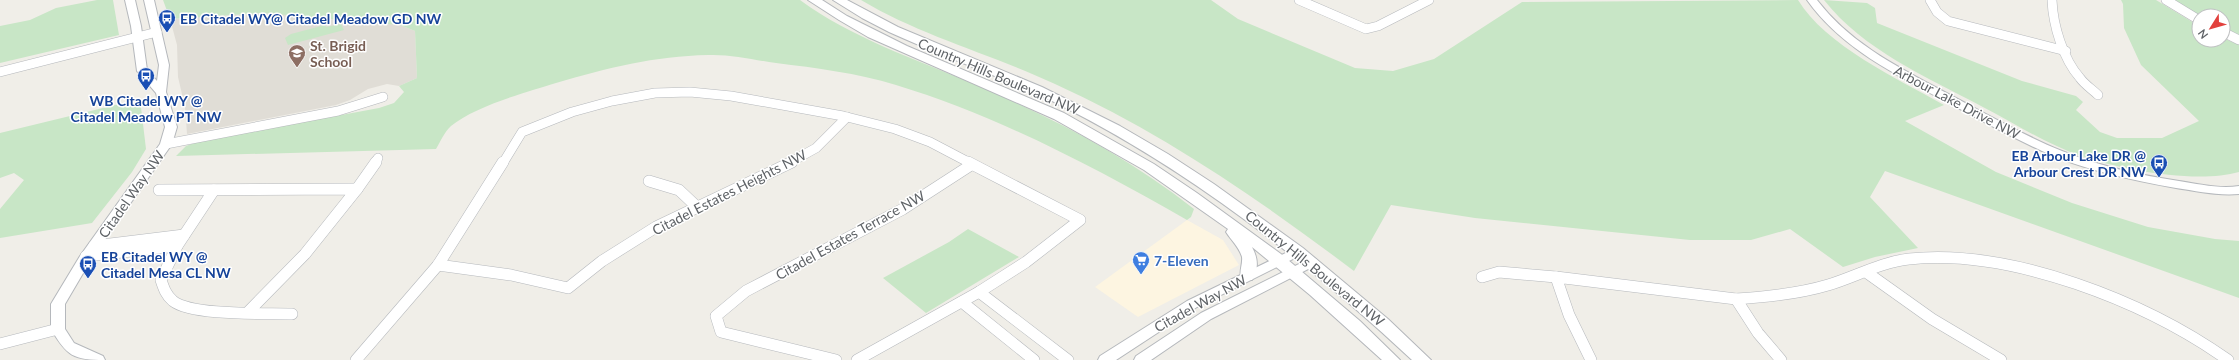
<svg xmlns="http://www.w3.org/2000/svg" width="2239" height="360" font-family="Lato,sans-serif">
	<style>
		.commercial { fill: #fdf5e1 }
		.education { fill: #e0ddd6 }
		.green { fill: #c8e6c6 }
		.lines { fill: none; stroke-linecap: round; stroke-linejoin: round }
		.minor-far1-casing { stroke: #b5b8bc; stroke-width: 10 }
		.minor-casing { stroke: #b5b8bc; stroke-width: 12 }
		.tertiary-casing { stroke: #b5b8bc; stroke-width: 2 }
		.secondary-casing { stroke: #b4b7bb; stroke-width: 2 }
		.minor-far1 { stroke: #fff; stroke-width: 9 }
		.minor { stroke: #fff; stroke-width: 11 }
		.tertiary { fill: #fff; fill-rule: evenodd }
		.secondary { fill: #fff; fill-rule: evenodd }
		.labels { text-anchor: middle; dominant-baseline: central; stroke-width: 3; stroke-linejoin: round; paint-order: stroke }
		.transit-label { font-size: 14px; font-weight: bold; fill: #164399; stroke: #fff; text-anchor: start }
		.education-label { font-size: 14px; font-weight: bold; fill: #785e54; stroke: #fff; text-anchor: start }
		.street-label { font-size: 14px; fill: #5f6367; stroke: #fff }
		.shop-label { font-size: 14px; font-weight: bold; fill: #366cbe; stroke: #fff; text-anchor: start }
	</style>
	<rect width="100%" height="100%" fill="#f0eee8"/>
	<polygon class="commercial" points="1187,220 1223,240 1239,265 1138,317 1095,287"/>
	<polygon class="education" points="263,13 320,16 400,25 415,31 417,78 399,86 387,84 368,89 350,100 336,105 187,134 185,107 178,77 177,45 170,19"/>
	<g class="green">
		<polygon points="97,0 113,0 119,35 0,63 0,26 30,20 56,8"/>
		<path d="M163,0H800C852,38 913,58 971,83C1050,116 1127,156 1194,209L1191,217L1187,220C1094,167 998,116 896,85C857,73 816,68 776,63C754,60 730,54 708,55C655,56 607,68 556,83C527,92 475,106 451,126C445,131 440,142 436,149L176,156L186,146L197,142L379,108L394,103L404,92L399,86L417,78L415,31L400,25L263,13L170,19Z"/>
		<path d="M861,0H1211L1238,19L1355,68L1393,71L1434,59L1522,2L1798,0C1825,45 1898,79 1944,105L1905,121L1996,172L2072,203L2148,227L2215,239L2239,241V298L1885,171L1870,197L1918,248L1875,257L1843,267L1790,229L1751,240H1690L1475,218L1391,205L1354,271C1260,200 1163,133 1055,84C991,54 921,36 861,0Z"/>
		<path d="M1824,0L1867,3L1875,8L1877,23L2022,81L2076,96L2083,102L2076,110L2100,132L2117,138H2162L2199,121L2141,65L2124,28L2123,4L2121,0H2156L2199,26V40H2223V38L2239,45V172C2197,184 2122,170 2081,156C2046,144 2014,123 1981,106C1927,77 1863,50 1824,0Z"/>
		<polygon points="2175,0 2239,0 2239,35 2223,28 2223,16 2200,16"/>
		<polygon points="341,24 344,30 288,45 285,38 291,34 325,25 326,27"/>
		<polygon points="140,99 146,149 132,172 92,223 0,238 0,209 24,180 14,173 0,178 0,133"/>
		<polygon points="968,229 1019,257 926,313 883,278 949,242"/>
	</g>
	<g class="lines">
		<g class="minor-far1-casing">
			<g id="minor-far1">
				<polyline points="1299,0 1366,29 1378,26 1429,0"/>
				<polyline points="1930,0 1937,12 1948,21 2066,51"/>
				<path d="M2052,0C2053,25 2063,59 2080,78C2085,85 2092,89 2098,95"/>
				<polyline points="2166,0 2199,20"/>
				<polyline points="2223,32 2239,40"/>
				<polyline points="0,72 157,32"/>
				<polyline points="166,144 338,111 383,97"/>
				<polyline points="375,163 378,158"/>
				<polyline points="503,163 522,132 572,112 612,101 655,93 690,92 731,96 843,116 895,129 930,142 970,163"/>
				<polyline points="789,163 816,148 847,117"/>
			</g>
		</g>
		<g class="minor-casing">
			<g id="minor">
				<polyline points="649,181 679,190 696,206"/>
				<polyline points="357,189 376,162"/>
				<polyline points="159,190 357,189 305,254 249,311"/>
				<path d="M214,190L177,246L161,280C164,289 166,295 173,301C192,316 266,313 292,314"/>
				<polyline points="94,246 184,235"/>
				<polyline points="86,256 177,246"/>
				<polyline points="438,265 511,275 568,288 602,261 656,227 792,162"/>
				<polyline points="1866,272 1932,319 2001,360"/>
				<polyline points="1482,277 1499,272 1556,277"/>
				<polyline points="979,292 1068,360"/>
				<polyline points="962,302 1034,360"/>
				<polyline points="0,344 58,329"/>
				<polyline points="356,360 438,265 503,162"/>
				<polyline points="836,360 721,332 716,316 746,291 903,209 971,165"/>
				<polyline points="857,360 979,292 1026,262 1080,220 968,162"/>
				<polyline points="1591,360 1569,315 1556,277 1736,299"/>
				<path d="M1781,360L1758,333L1736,299C1767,297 1798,294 1828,285C1855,277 1881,262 1909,259C2011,248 2146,302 2228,360"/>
			</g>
		</g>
		<g class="tertiary-casing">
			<g id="tertiary">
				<path d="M125,0H135L141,26L147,70L157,81L159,65L144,0H154L169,65L166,92L177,127L172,144L92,258L65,304V329L74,343L103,356L105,360C73,360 67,356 51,329V304L80,256L160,144L165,127L156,93L137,71L131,26Z"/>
				<path d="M1807,0H1817C1852,46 1904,70 1954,97C1990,116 2025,136 2062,151C2099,166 2139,175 2179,181C2199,184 2219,189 2239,186V194C2218,196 2197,191 2176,188C2131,180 2084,170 2042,151C2009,136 1977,118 1945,101C1895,74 1841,48 1807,0Z"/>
				<polygon points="1298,247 1304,251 1303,254 1197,307 1116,360 1098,360 1100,356 1187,301"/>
				<polygon points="1311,258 1316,259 1318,262 1316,265 1211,319 1151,360 1134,360 1136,356 1201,313"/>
			</g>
		</g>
		<g class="secondary-casing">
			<g id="secondary">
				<path d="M808,0H822L847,16L907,46L1064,113L1154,164L1197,193L1281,254L1360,321L1400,360H1382L1310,295L1252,247C1258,258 1259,269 1252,280H1242C1238,273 1243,265 1242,257C1239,247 1231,240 1226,232L1228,229L1144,170L1054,119L868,37L839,20Z"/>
				<path d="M833,0H847L898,27L1042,87L1120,126L1168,154L1214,184L1303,248L1388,319L1431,360H1412C1306,261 1192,172 1062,106C1006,78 946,58 889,32L862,18Z"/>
			</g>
		</g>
		<use href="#minor-far1" class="minor-far1"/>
		<use href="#minor" class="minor"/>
		<use href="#tertiary" class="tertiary"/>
		<use href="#secondary" class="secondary"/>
	</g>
	<defs>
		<g id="bus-pin" transform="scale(0.9)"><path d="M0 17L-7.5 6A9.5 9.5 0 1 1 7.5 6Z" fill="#1a4fb4" stroke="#fff"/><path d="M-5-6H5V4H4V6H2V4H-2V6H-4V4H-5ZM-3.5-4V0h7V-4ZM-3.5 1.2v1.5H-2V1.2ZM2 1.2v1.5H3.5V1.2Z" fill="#fff"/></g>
		<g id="school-pin" transform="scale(0.9)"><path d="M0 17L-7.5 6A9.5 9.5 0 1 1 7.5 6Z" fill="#8d6e63" stroke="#fff"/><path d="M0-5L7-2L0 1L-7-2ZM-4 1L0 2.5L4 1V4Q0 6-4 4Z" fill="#fff"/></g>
		<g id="supermarket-pin" transform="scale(0.9)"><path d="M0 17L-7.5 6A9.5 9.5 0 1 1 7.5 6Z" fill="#3f7fe0" stroke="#fff"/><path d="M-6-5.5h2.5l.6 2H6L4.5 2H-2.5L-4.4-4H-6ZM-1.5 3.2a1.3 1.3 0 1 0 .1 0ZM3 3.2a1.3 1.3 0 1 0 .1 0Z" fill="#fff"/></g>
	</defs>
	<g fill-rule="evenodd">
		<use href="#bus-pin" x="167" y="18"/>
		<use href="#school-pin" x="297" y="53"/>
		<use href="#bus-pin" x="146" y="76"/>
		<use href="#bus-pin" x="2159" y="163"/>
		<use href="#supermarket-pin" x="1141" y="260"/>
		<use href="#bus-pin" x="88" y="264"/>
	</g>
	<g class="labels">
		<g class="transit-label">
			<text x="180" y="18">EB Citadel WY@ Citadel Meadow GD NW</text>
			<text x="146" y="100" text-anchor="middle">WB Citadel WY @<tspan x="146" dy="16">Citadel Meadow PT NW</tspan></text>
			<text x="2146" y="155" text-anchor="end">EB Arbour Lake DR @<tspan x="2146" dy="16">Arbour Crest DR NW</tspan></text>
			<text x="101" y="256">EB Citadel WY @<tspan x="101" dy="16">Citadel Mesa CL NW</tspan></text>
		</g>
		<g class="education-label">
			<text x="310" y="45">St. Brigid<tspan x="310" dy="16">School</tspan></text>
		</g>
		<g class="street-label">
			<text transform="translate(999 76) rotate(23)">Country Hills Boulevard NW</text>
			<text transform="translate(1957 102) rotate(28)">Arbour Lake Drive NW</text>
			<text transform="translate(729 192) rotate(-27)">Citadel Estates Heights NW</text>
			<text transform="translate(131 194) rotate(-55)">Citadel Way NW</text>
			<text transform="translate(850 235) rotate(-29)">Citadel Estates Terrace NW</text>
			<text transform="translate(1315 268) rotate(39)">Country Hills Boulevard NW</text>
			<text transform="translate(1200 303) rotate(-29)">Citadel Way NW</text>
		</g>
		<g class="shop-label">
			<text x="1154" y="260">7-Eleven</text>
		</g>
	</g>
	<g transform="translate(2211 28) rotate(233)"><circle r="19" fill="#ffffff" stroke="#bfc1c2"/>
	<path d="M0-3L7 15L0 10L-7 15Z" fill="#e2413d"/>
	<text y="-6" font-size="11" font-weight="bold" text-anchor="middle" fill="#5f6367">N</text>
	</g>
</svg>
